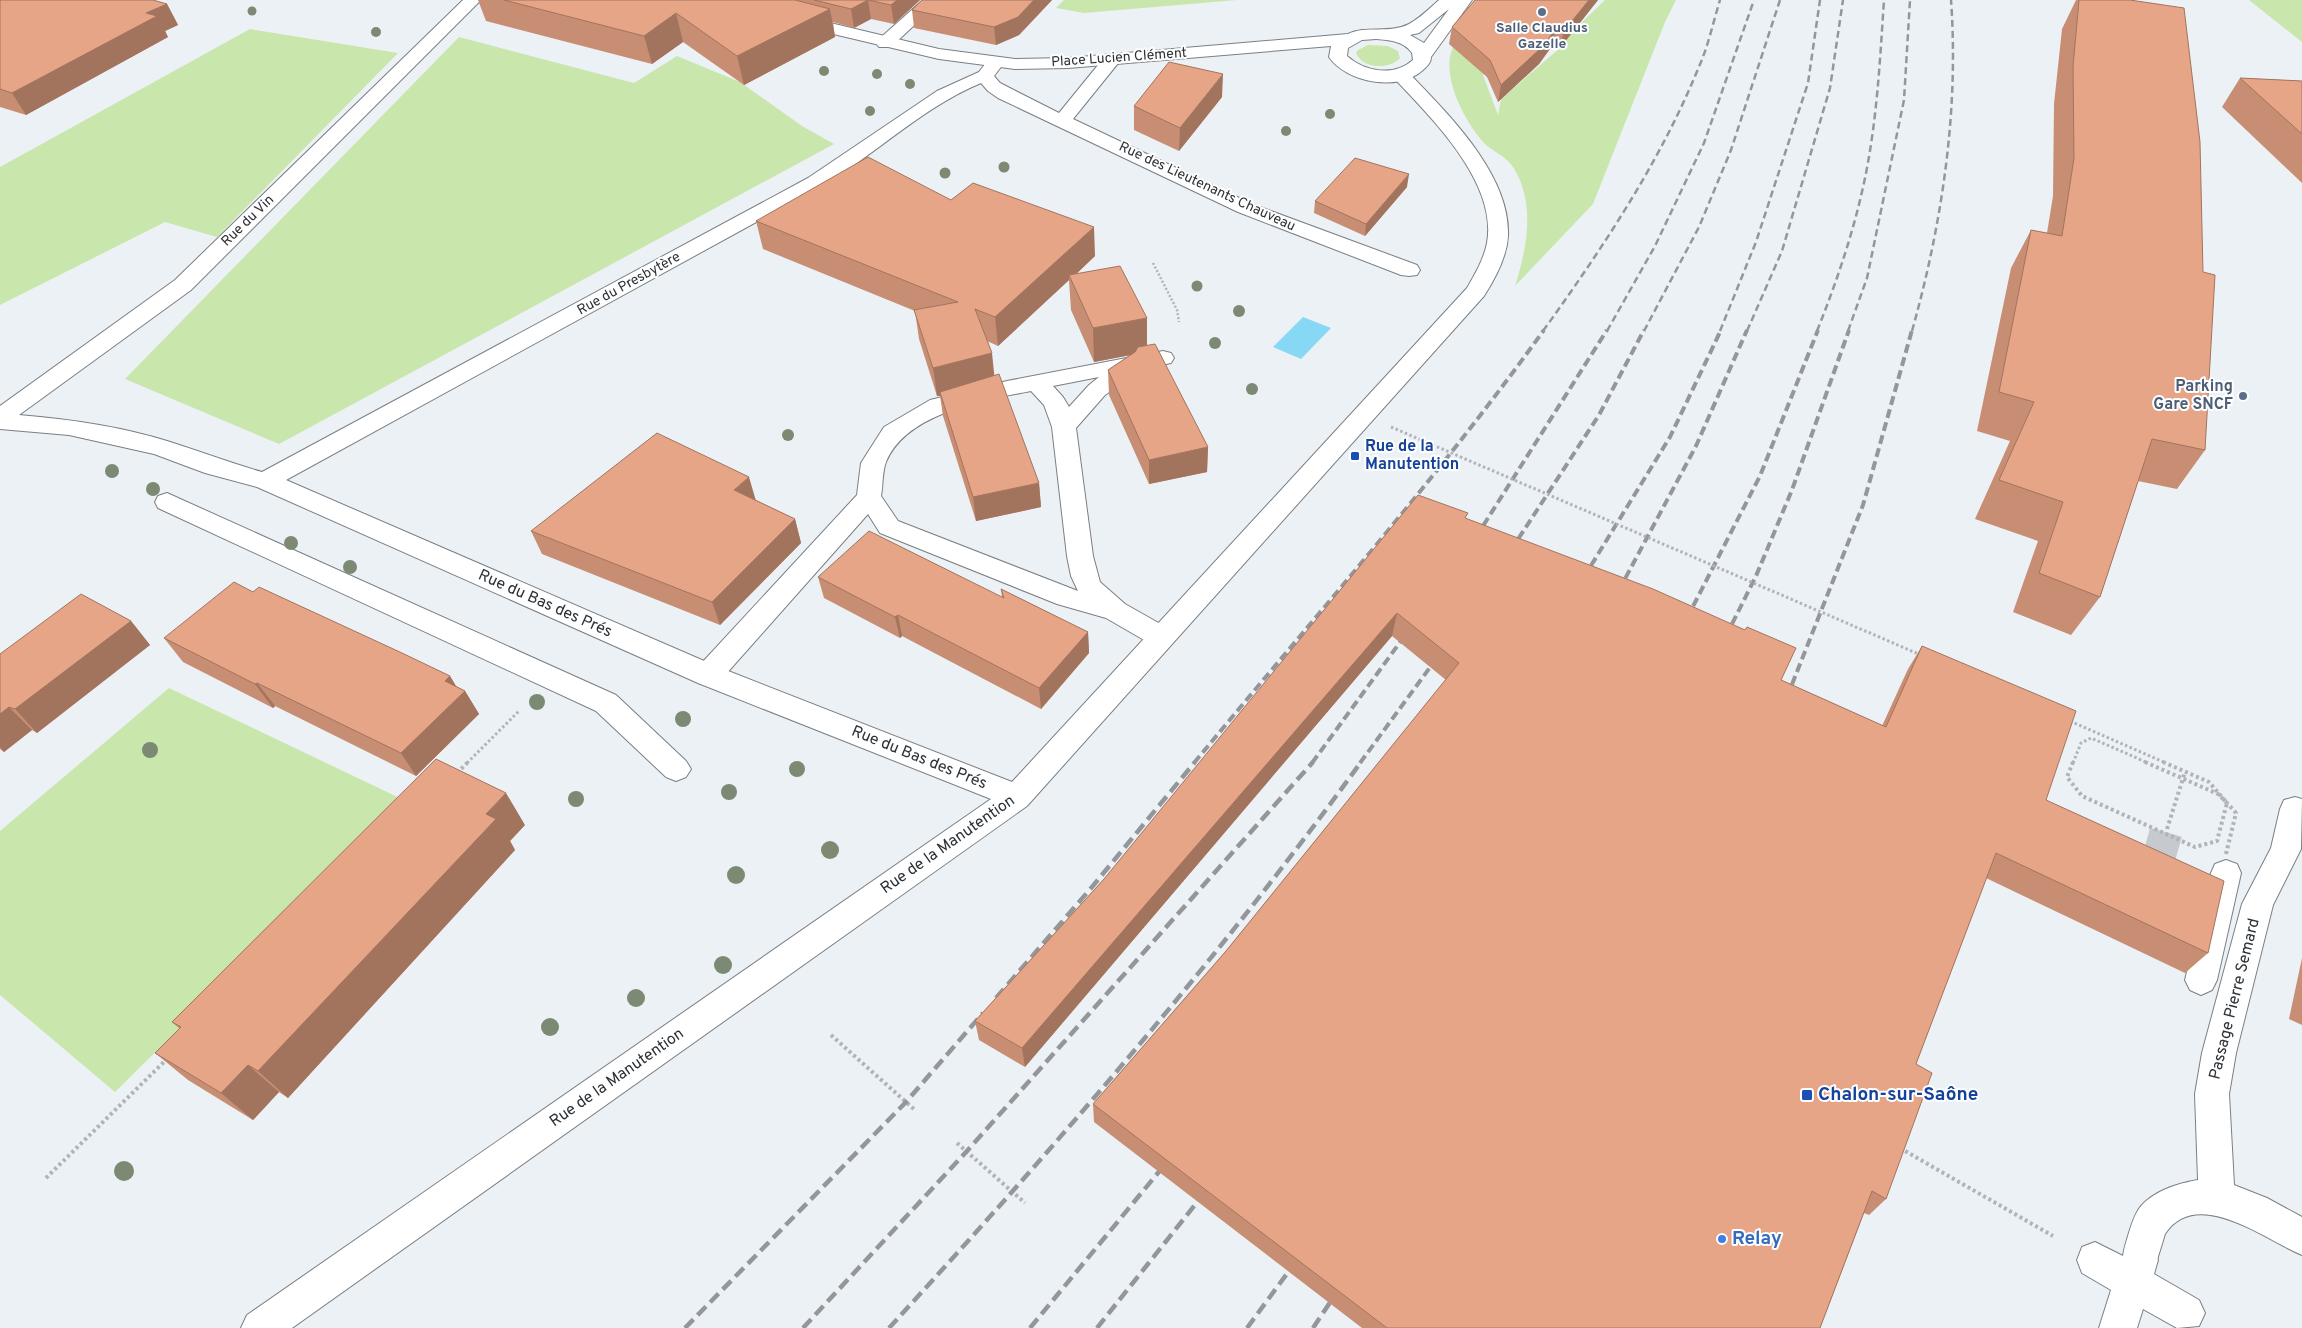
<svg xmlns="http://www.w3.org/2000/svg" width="2302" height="1328" font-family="Overpass,sans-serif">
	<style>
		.green { fill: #c9e6ad }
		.water { fill: #87d8f5 }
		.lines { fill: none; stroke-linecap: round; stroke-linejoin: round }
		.street-tunnel { stroke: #c6cacf; stroke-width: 33; stroke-dasharray: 33 17; stroke-linecap: butt }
		.lane-casing { stroke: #7a7f84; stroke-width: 2 }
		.street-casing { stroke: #7a7f84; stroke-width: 2 }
		.secondary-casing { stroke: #7a7f84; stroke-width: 2 }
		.path-far2 { stroke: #b0b4b8; stroke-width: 2.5; stroke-dasharray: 2 2; stroke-linecap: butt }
		.path-far1 { stroke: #b0b4b8; stroke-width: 3; stroke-dasharray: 2.5 2.5; stroke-linecap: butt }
		.path { stroke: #b0b4b8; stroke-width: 4; stroke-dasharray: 3 3; stroke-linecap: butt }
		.lane { fill: #fff; fill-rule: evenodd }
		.street { fill: #fff; fill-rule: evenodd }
		.secondary { fill: #fff; fill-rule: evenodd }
		.rail-far2 { stroke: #93979a; stroke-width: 2.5; stroke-dasharray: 7 4; stroke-linecap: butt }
		.rail-far1 { stroke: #93979a; stroke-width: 4; stroke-dasharray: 9 4.5; stroke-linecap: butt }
		.rail { stroke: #93979a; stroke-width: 4.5; stroke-dasharray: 12 6; stroke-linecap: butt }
		.path-bridge-far1 { stroke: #b0b4b8; stroke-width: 3; stroke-dasharray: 2.5 2.5; stroke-linecap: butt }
		.path-bridge { stroke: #b0b4b8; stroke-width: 4; stroke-dasharray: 3 3; stroke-linecap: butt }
		.tree { fill: #7c8973 }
		.wall { fill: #c78e74 }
		.shaded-wall { fill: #a2745e }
		.building { fill: #e7a587; stroke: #a2745e }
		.service-dot { fill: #5c6f8a; stroke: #fdfeff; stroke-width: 2 }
		.transit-dot { fill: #1a4fb4; stroke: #fdfeff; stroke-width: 2 }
		.shop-dot { fill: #3f7fe0; stroke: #fdfeff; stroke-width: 2 }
		.labels { text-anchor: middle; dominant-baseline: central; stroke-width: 4; stroke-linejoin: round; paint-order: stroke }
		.far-service-label { font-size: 14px; font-weight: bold; fill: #4e5e75; stroke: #fdfeff }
		.far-street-label { font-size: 14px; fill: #2e3032; stroke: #fdfeff }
		.service-label { font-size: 16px; font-weight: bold; fill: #4e5e75; stroke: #fdfeff; text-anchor: end }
		.transit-label { font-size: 16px; font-weight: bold; fill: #164399; stroke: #fdfeff; text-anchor: start }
		.street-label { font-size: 16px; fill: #2e3032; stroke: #fdfeff }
		.near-transit-label { font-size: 19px; font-weight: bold; fill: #164399; stroke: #fdfeff; text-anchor: start }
		.near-shop-label { font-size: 19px; font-weight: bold; fill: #366cbe; stroke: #fdfeff; text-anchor: start }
	</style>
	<rect width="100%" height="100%" fill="#ecf1f6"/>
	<g class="green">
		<polygon points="1064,0 1237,0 1084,13 1056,8"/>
		<path d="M1605,0H1676L1665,22L1593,204L1515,286C1527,248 1536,203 1513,167C1507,157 1492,151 1484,143C1466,123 1443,81 1451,53C1454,42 1464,30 1470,20L1485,19L1483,75L1498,115L1501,99L1560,48L1575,29Z"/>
		<polygon points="2249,0 2302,0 2302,42"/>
		<polygon points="250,29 398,53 217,237 165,222 0,305 0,167"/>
		<polygon points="459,37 634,83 677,56 740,82 802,126 834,144 279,444 125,379"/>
		<path d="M1368,45L1388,46L1398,51L1400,58C1390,70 1362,69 1356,53L1358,50Z"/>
		<polygon points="169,688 408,802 115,1092 0,995 0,831"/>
	</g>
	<polygon class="water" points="1303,317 1331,328 1301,359 1273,347"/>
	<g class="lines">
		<polyline class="street-tunnel" points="2157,864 2167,829"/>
		<g class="lane-casing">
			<g id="lane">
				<path d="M1163,351L1171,353L1174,358L1171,363L1137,370L1134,375L1105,395L1076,428L1093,556L1100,582L1125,604L1171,630L1175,637L1171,644L1161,647L1151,644L1106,618L1057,604L880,533L868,514L718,683L708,686L698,683L694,675L698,667L857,495L861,463L884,427L930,400L1007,381ZM1099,377L1089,385L1069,407L1063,397L1053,386ZM1031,391L1044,405L1052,427L1067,556L1071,576L1078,591L898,521L881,496C883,486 882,472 886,462C906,413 984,400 1031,391Z"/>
				<polygon points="167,493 616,695 686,761 691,769 686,777 676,781 666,777 596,711 158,508 155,502 158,496"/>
				<path d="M2295,797L2302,799L2301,849L2273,905L2236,1053L2229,1094L2234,1185L2267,1198L2302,1217V1255C2267,1241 2197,1185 2165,1234L2153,1273L2140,1278L2127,1273C2121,1258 2123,1252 2128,1236C2131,1226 2135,1212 2142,1205C2156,1190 2180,1183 2198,1180L2195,1094L2202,1053L2242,904L2271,848L2280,809L2284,800Z"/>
			</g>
		</g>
		<g class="street-casing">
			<g id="street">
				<path d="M463,0H481L191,290L19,415C68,419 119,426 167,441C199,451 230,463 262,472L808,178L937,91L979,72L989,59H1001L1004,63L994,76L1000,83L1059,113L1107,54H1119L1122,58L1119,62L1073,119L1252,204L1417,265L1420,270L1417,275L1409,276L1401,275L1238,212L998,98L988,91L981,83C923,107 876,154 822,186L286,480L718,667L1012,782L1467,288C1475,274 1484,259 1487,243C1498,182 1431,118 1394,78L1391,74L1394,70H1406C1446,112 1511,174 1508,236C1507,256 1495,279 1484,296L1027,806L292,1328H241L247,1315L991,799L698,683L257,487L205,473L154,454L69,435L0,429V406L175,280Z"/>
				<polygon points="923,0 941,0 891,47 879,47 876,43 879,39"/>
				<polygon points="2226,860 2237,864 2241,873 2217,980 2212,990 2201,995 2190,990 2185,980 2211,873 2215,864"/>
				<polygon points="2095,1242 2123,1256 2127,1247 2140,1242 2153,1247 2158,1260 2154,1274 2199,1300 2205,1313 2199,1326 2177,1328 2143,1309 2137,1328 2099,1328 2111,1290 2082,1273 2077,1260 2082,1247"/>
			</g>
		</g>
		<g class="secondary-casing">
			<path id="secondary" d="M1439,0H1472L1431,57C1431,63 1427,66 1423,70C1399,92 1347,83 1329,57L1331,46L1068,68L1015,69L939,59L791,24L788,20L791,16L797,15L939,49L1015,59L1068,58L1348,34C1366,25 1390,34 1409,24C1420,18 1430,8 1439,0ZM1449,9L1424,43L1410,35L1419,33ZM1376,39C1389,40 1404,41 1412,53L1413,60C1394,77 1365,72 1347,56L1348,48L1362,40Z"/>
		</g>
		<polyline class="path-far2" points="1153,263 1177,310 1179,322"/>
		<polyline class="path-far1" points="467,763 520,710"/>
		<g class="path">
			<polyline points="457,773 468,762"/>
			<polyline points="2167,829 2185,772"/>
			<polyline points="831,1035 915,1110"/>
			<polyline points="957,1143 1025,1203"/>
			<polyline points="1900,1148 2053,1236"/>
			<polyline points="46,1178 168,1058"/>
		</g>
		<use href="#lane" class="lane"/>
		<use href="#street" class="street"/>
		<use href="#secondary" class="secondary"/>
		<g class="rail-far2">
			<path d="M1543,331C1602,249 1660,162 1698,69C1708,47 1713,23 1720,0"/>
			<polyline points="1607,331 1655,246 1704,143 1754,0"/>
			<polyline points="1644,331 1699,227 1731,150 1780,0"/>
			<polyline points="1720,331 1756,242 1808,83 1820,0"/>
			<polyline points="1747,331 1782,251 1830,88 1843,0"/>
			<path d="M1817,331C1837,281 1854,231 1865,178C1877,120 1880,60 1884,0"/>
			<polyline points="1848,331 1867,278 1904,100 1910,0"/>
			<path d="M1912,331C1942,224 1959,111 1951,0"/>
		</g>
		<g class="rail-far1">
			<polyline points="1476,537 1607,330"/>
			<polyline points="1511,550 1599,415 1644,330"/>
			<polyline points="1584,577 1670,437 1721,330"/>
			<polyline points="1619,590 1696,446 1747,330"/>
			<polyline points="1687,618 1760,476 1818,330"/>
			<polyline points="1726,636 1756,576 1792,490 1849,330"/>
			<polyline points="1787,697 1863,505 1912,330"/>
			<path d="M1194,763C1312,620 1436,480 1544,330"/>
			<polyline points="1312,763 1409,630"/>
			<polyline points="1360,763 1439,655"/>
		</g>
		<g class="rail">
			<polyline points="996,998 1092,887 1195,762"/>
			<polyline points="685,1328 906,1102 983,1013"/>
			<polyline points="803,1328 967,1151 1313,762"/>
			<path d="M889,1328C1055,1147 1217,961 1361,762"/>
			<polyline points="1030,1328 1167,1162"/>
			<polyline points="1097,1328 1206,1191"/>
			<polyline points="1247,1328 1297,1260"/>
			<polyline points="1313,1328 1337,1292"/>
		</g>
		<g class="path-bridge-far1">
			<polyline points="1391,427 1921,655"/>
			<polyline points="2070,721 2166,763"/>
			<polyline points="2073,763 2081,743 2091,738 2148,763"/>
		</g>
		<g class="path-bridge">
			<polyline points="2073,762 2067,777 2082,796 2195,847 2217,841 2227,803"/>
			<polyline points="2145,762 2218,794 2227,803"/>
			<polyline points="2163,762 2209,782 2227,803"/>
			<polyline points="2226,854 2236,813 2227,803"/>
		</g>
	</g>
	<g class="tree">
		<circle cx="252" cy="11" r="4.5"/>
		<circle cx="376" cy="32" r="5"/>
		<circle cx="824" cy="71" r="5"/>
		<circle cx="877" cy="74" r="5"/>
		<circle cx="910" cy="84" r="5"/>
		<circle cx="870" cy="111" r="5"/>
		<circle cx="1330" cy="114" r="5"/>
		<circle cx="1286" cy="131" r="5"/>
		<circle cx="1004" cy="167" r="5.5"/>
		<circle cx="945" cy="173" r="5.5"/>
		<circle cx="1197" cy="286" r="5.5"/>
		<circle cx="1239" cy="311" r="6"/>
		<circle cx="1215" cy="343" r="6"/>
		<circle cx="1252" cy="389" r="6"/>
		<circle cx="788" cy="435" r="6"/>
		<circle cx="112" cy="471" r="7"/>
		<circle cx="153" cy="489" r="7"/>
		<circle cx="291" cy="543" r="7"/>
		<circle cx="350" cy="567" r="7"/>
		<circle cx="537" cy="702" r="8"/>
		<circle cx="683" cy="719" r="8"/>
		<circle cx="150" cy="750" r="8"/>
		<circle cx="797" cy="769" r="8"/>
		<circle cx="729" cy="792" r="8"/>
		<circle cx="576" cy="799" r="8"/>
		<circle cx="830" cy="850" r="9"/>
		<circle cx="736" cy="875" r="9"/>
		<circle cx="723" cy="965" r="9"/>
		<circle cx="636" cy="998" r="9"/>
		<circle cx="550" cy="1027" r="9"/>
		<circle cx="124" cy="1171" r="10"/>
	</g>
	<g class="wall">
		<polygon points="0,0 167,4 178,25 165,31 168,37 26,115 0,107"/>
		<polygon points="478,0 920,0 894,24 871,19 854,28 833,22 835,37 744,85 683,42 652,64 486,21"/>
		<polygon points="922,0 1052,0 1019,35 996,45 914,28 912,10"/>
		<polygon points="1598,0 1560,48 1552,46 1539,64 1498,102 1487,77 1449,44 1452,27"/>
		<polygon points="2076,0 2130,0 2205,450 2177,489 2138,481 2100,597 2071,635 2013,612 2038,541 1975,519 2010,441 1977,431 2011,268 2031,230 2047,233 2053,196 2054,104 2062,29"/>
		<polygon points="2240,78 2302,81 2302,183 2222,107"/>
		<polygon points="1222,97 1179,151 1134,130 1134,106"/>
		<polygon points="1407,187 1365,236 1314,213 1315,201"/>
		<polygon points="951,200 1095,256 1076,274 1147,318 1147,346 1208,447 1207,472 1149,484 1109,395 1108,370 1130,355 1094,362 1071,310 1069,280 998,346 987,341 994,376 1039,483 1041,507 976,521 943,416 940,396 937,396 919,339 915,311 763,249 756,221"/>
		<polygon points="756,500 795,519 801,543 720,625 542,554 531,531"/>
		<polygon points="1467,519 1781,680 1882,726 1908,669 1922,646 2046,800 2208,953 2185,973 1986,878 1916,1064 1886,1199 1869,1215 1864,1213 1820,1328 1362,1328 1094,1122 1093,1104 1226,951 1446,680 1392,636 1025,1067 979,1040 975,1021 1104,879"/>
		<polygon points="818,577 1002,597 1001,589 1088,632 1089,653 1041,709 902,636 900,638 824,598"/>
		<polygon points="253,592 450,676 456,686 465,691 479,714 416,776 275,706 273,708 183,662 164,638"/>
		<polygon points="131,621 150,645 37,733 32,730 4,752 0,749 0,654"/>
		<polygon points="525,825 510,841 515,850 288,1098 279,1092 253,1120 188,1080 155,1053 180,1029 172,1022"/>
		<polygon points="2302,958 2302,1025 2289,1019"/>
	</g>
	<g class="shaded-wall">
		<polygon points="868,0 871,19 854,28 851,9"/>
		<polygon points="897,0 920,0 894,24 891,5"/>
		<polygon points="1034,0 1052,0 1019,35 996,45 994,27"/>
		<polygon points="1589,0 1598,0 1560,48 1564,31"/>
		<polygon points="167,4 178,25 165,31 168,37 26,115 12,93 146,13"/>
		<polygon points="830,9 835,37 744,85 737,56"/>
		<polygon points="676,13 683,42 652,64 644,36"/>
		<polygon points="1556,29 1552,46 1539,64 1498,102 1501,85"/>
		<polygon points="1223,74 1222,97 1179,151 1180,128"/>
		<polygon points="1409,174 1407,187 1365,236 1366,224"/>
		<polygon points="1094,227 1095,256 1071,279 1069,275 1069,280 998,346 995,317"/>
		<polygon points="1147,318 1147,352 1094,362 1093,328"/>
		<polygon points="992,353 995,382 940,392 940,396 937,396 933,368"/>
		<polygon points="1208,447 1207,472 1149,484 1149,460"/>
		<polygon points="749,477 756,501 734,490"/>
		<polygon points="1039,483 1041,507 976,521 973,497"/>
		<polygon points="795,519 801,543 720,625 712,602"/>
		<polygon points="1397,613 1392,636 1025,1067 1022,1048"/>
		<polygon points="898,615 902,636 900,638 895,617"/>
		<polygon points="131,621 150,645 37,733 15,709"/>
		<polygon points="1088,632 1089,653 1041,709 1039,688"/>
		<polygon points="450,676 461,695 465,691 479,714 416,776 401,753 445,681"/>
		<polygon points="257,683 275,706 273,708 255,684"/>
		<polygon points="9,707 32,730 4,752 0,747 0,714"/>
		<polygon points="506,793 525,825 510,841 515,850 288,1098 258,1071 486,814"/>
		<polygon points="248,1065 279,1092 253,1120 221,1093"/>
	</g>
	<g class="building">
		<polygon points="0,0 153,0 167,4 146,13 157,16 12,93 0,89"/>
		<polygon points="504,0 795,0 830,9 737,56 676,13 644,36"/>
		<polygon points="814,0 897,0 891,5 868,0 851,9"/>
		<polygon points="922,0 1034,0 1018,17 994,27 912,10"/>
		<polygon points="1475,0 1589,0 1564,31 1556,29 1542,47 1501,85 1490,60 1452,27"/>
		<polygon points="2079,0 2130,0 2184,8 2200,142 2203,272 2215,275 2205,450 2152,439 2100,597 2039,573 2063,502 1999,480 2034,402 1999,392 2031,230 2062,236 2074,158 2073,67"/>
		<polygon points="1169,62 1223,74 1180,128 1134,106"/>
		<polygon points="2240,78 2302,81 2302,134"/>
		<polygon points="868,157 951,200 973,183 1094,227 995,317 975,309 992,353 933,368 914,310 958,302 756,221"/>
		<polygon points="1355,158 1409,174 1366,224 1315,201"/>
		<polygon points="1120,266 1147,318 1093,328 1069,275"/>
		<polygon points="1155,344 1208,447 1149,460 1108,370 1135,352 1138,347"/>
		<polygon points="999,374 1039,483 973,497 940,392"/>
		<polygon points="657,433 749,477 734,490 795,519 712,602 531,531"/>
		<polygon points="1418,495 1468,513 1465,518 1653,589 1745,630 1747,627 1796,648 1781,680 1886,727 1922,646 2076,711 2046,800 2224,881 2208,953 1996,853 1916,1064 1932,1073 1886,1199 1872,1191 1820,1328 1387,1328 1093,1104 1226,951 1459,663 1397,613 1022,1048 975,1021 1104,879"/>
		<polygon points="869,531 1004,598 1001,589 1088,632 1039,688 898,615 895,617 818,577"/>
		<polygon points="234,582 253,592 259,587 402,653 450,676 445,681 465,691 401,753 257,683 255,684 164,638"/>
		<polygon points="81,594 131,621 15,709 9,707 0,714 0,654"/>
		<polygon points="436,759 506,793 486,814 496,819 258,1071 248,1065 221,1093 155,1053 181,1027 172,1022"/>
	</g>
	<g class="service-dot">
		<circle cx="1542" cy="12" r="5"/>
		<circle cx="2243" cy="396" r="5"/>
	</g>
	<g class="transit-dot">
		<rect x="1350" y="451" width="10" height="10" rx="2.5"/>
		<rect x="1801" y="1089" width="12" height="12" rx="2.5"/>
	</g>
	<circle class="shop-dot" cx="1722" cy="1239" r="5"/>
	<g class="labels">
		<g class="far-service-label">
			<text x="1542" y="28">Salle Claudius<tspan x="1542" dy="16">Gazelle</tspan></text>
		</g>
		<g class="far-street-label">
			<text transform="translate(1119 58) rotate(-4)">Place Lucien Clément</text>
			<text transform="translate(1207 187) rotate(25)">Rue des Lieutenants Chauveau</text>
			<text transform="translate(248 221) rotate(-44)">Rue du Vin</text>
			<text transform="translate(629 284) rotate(-29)">Rue du Presbytère</text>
		</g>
		<g class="service-label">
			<text x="2233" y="387">Parking<tspan x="2233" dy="18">Gare SNCF</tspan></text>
		</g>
		<g class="transit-label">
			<text x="1365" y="447">Rue de la<tspan x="1365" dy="18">Manutention</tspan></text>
		</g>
		<g class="street-label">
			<text transform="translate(545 604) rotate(24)">Rue du Bas des Prés</text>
			<text transform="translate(919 758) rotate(22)">Rue du Bas des Prés</text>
			<text transform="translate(948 845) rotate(-35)">Rue de la Manutention</text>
			<text transform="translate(2235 999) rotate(-76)">Passage Pierre Semard</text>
			<text transform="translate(617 1078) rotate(-35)">Rue de la Manutention</text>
		</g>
		<g class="near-transit-label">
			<text x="1818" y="1095">Chalon-sur-Saône</text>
		</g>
		<g class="near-shop-label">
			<text x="1732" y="1239">Relay</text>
		</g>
	</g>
</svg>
